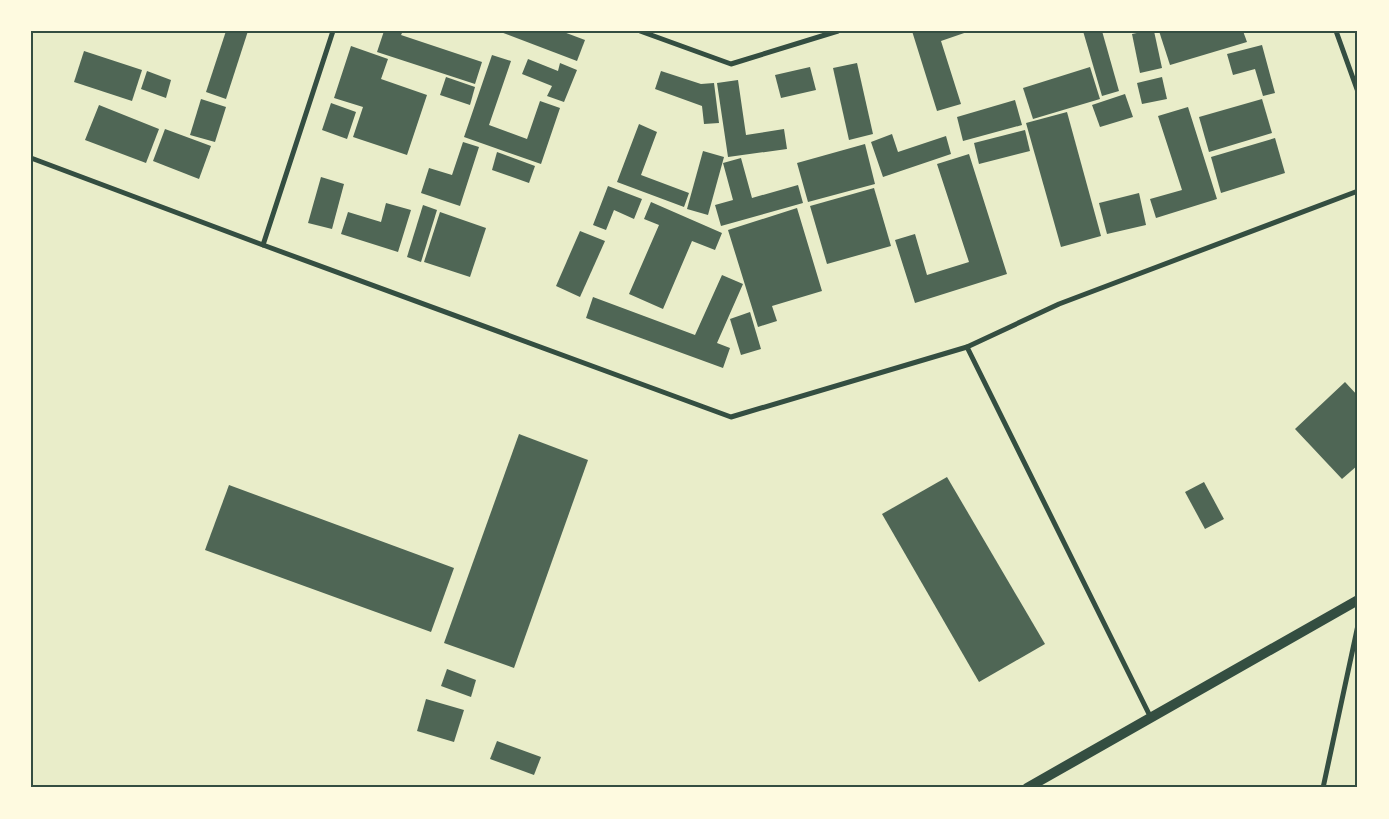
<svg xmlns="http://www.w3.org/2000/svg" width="1389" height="819" font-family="Commissioner,sans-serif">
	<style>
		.building { fill: #4f6655 }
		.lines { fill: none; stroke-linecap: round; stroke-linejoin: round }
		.minor { stroke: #344e41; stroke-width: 5 }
		.secondary { stroke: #344e41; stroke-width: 10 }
		.neatline { fill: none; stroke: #344e41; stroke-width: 2 }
	</style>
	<rect width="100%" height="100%" fill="#e9edc9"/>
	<g class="building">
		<polygon points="226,31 248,31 226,99 206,92"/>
		<polygon points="384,31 403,31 401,35 482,62 475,84 377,52"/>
		<polygon points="498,31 561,31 585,40 577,61"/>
		<polygon points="912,31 970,31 941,41 961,104 937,111"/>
		<polygon points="1083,31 1102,31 1119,91 1102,96"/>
		<polygon points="1146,31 1154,31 1162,68 1140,73 1132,34"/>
		<polygon points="1159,31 1243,31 1247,42 1170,65"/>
		<polygon points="1262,45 1275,93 1263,96 1255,69 1233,75 1227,54"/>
		<polygon points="351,46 388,59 381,79 427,95 407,155 353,137 363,107 334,98"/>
		<polygon points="84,51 142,70 132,101 74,82"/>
		<polygon points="492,55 511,61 489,125 527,139 540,101 560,108 541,164 464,137"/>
		<polygon points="528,59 558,71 560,63 577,70 564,102 547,96 552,86 522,74"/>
		<polygon points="857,63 873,134 849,140 833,68"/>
		<polygon points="810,67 816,90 781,98 775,75"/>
		<polygon points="1090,67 1100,99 1033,119 1023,88"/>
		<polygon points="147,71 171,80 166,98 141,89"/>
		<polygon points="661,71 701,84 714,83 719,123 704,124 702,106 655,89"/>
		<polygon points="446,77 475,87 470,105 440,95"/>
		<polygon points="1162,77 1167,99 1142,104 1137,83"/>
		<polygon points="738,80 746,135 784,129 787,149 728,157 717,83"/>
		<polygon points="1125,94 1133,117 1100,127 1092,105"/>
		<polygon points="201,99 226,107 215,142 190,135"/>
		<polygon points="1262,99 1272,133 1209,152 1199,117"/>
		<polygon points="1015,100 1022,125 963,141 957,117"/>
		<polygon points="331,103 356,112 347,139 322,130"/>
		<polygon points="99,105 159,129 146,163 85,140"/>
		<polygon points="1188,107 1217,199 1156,218 1150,199 1182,190 1158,116"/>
		<polygon points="1067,112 1101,236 1061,247 1026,123"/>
		<polygon points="639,124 657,132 641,175 689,193 684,207 617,182"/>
		<polygon points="165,129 211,146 199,179 153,161"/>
		<polygon points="1025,130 1030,151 979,164 974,143"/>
		<polygon points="892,134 898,152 946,136 951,154 883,177 871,142"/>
		<polygon points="1275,138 1285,173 1221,193 1211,157"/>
		<polygon points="463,142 479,147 460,206 421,193 429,168 452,175"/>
		<polygon points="865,144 875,184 808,202 797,163"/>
		<polygon points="703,151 724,157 708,215 687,209"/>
		<polygon points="497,152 535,166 529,183 492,170"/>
		<polygon points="969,154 1007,274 915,303 895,240 915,234 927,275 969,262 937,164"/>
		<polygon points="741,158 752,198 798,185 803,203 721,226 715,205 733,200 723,163"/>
		<polygon points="321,177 344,184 332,229 308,223"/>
		<polygon points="608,186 642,199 634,219 614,210 606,230 593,225"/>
		<polygon points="874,188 891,246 827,264 810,206"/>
		<polygon points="1139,193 1146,225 1107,234 1099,203"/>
		<polygon points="651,202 722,233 715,250 692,241 663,309 629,294 659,225 644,219"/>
		<polygon points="386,203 411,210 398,252 341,234 348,212 381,222"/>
		<polygon points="423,205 437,210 421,262 407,257"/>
		<polygon points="797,208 822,291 772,306 777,321 758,327 728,230"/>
		<polygon points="440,212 486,228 470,277 424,262"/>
		<polygon points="580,231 605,241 580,297 556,286"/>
		<polygon points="722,275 743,284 717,343 730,348 723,368 586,318 593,297 695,335"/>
		<polygon points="750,312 761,349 741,355 730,319"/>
		<polygon points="1345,382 1358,396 1358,465 1342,479 1295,429"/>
		<polygon points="519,434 588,460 514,668 444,643"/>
		<polygon points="947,477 1045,644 979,682 882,514"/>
		<polygon points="1204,482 1224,519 1205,529 1185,492"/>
		<polygon points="229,485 454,568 431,632 205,550"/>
		<polygon points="447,669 476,680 471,697 441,686"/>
		<polygon points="426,699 464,710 454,742 417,731"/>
		<polygon points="497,741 541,757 534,775 490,759"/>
	</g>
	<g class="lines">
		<g class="minor">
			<polyline points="640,31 731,64 838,31"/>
			<polyline points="1336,31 1358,92"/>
			<polyline points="31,158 263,245 333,31"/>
			<polyline points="263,245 731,417 967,347 1059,304 1358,191"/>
			<polyline points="967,347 1151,718"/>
			<polyline points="1323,788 1358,625"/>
		</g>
		<polyline class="secondary" points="1027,788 1358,600"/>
	</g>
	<rect width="1389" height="819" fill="none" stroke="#fefae0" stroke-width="65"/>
	<rect x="32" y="32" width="1324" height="754" class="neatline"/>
</svg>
